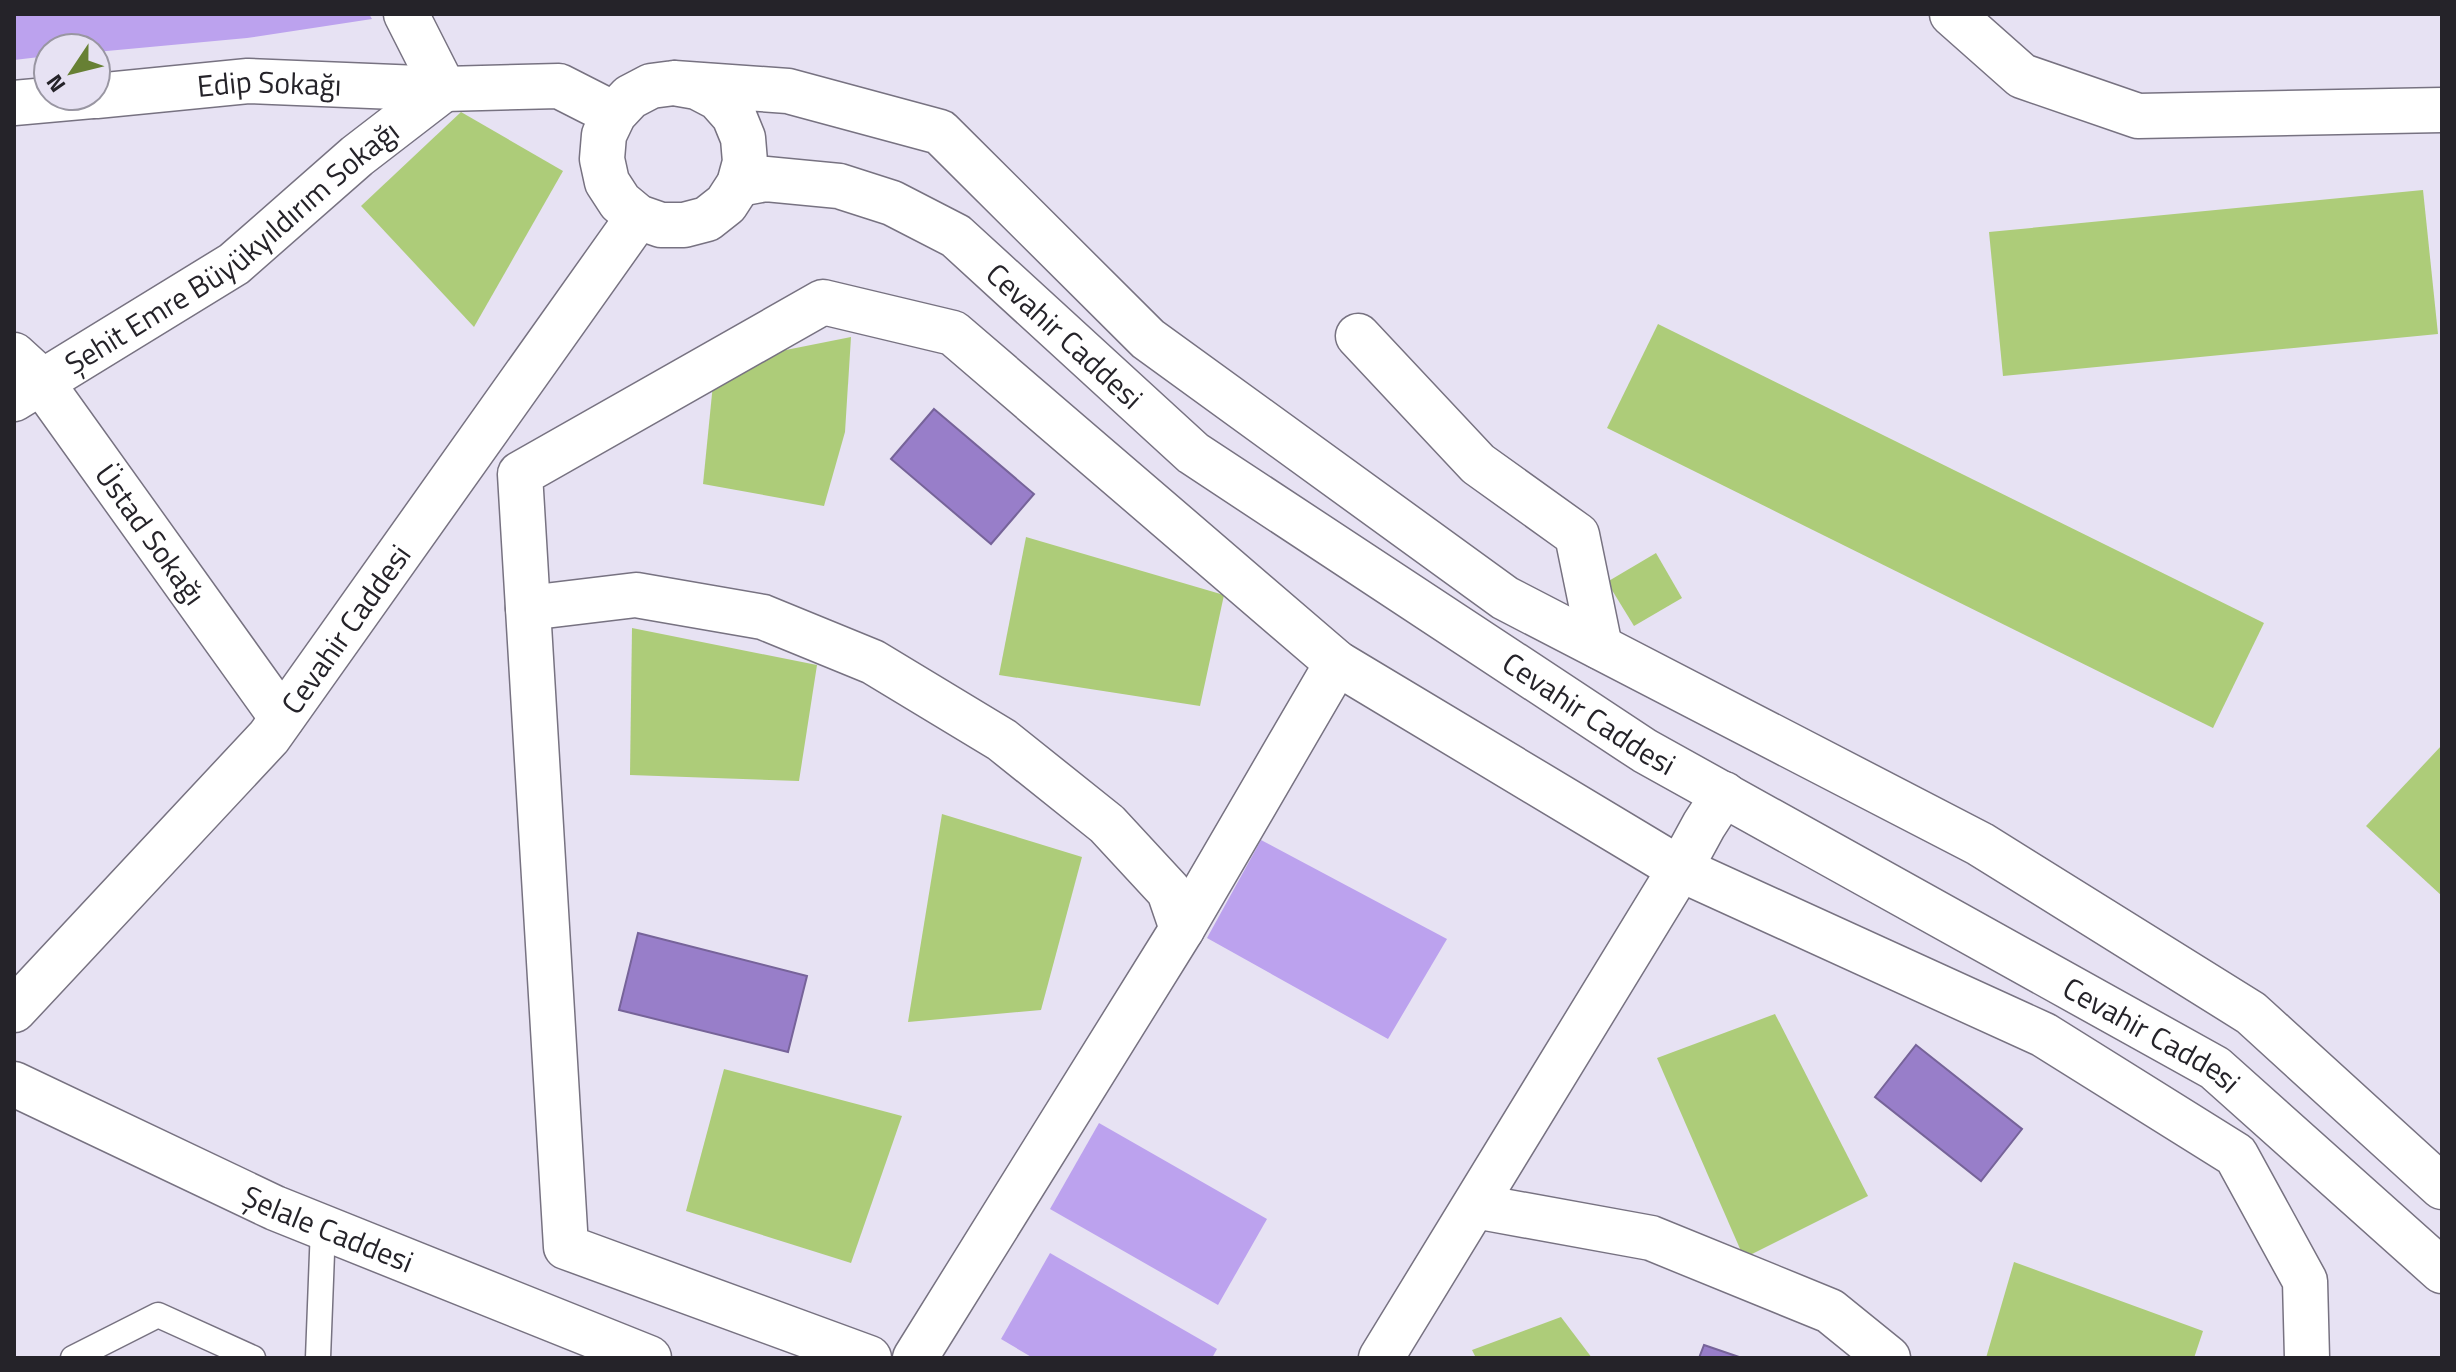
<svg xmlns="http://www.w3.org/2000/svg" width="2456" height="1372" font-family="'Titillium Web',sans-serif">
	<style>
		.green { fill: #bca2ee }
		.water { fill: #987ec9; stroke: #766399; stroke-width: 2 }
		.building { fill: #adcc79 }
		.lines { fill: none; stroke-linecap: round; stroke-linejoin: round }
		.service-casing { stroke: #777281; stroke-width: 27 }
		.minor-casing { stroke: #777281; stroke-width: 47 }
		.tertiary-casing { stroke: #777281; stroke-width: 47 }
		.service { stroke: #fff; stroke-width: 24 }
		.minor { stroke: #fff; stroke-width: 44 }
		.tertiary { stroke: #fff; stroke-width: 44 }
		.labels { text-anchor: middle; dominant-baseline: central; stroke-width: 7; stroke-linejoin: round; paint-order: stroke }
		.street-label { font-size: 30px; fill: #252329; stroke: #e7e2f3 }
	</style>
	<rect width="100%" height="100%" fill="#e7e2f3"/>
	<g class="green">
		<polygon points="14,14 369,14 372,19 247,38 96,52 96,48 48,48 48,56 14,60"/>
		<polygon points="1261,840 1447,939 1388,1039 1207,938"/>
		<polygon points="1099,1123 1267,1219 1218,1305 1050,1209"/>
		<polygon points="1050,1253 1217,1349 1212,1358 1033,1358 1001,1339"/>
	</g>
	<g class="water">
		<polygon points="934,409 1034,494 991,544 891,459"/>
		<polygon points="638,933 807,976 788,1052 619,1010"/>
		<polygon points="1916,1045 2022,1129 1981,1181 1875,1097"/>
		<polygon points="1704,1345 1742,1358 1699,1358"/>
	</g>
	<g class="building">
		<polygon points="461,112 563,171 474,327 361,206"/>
		<polygon points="2423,190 2438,334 2003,376 1989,232"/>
		<polygon points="1658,324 2264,623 2213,728 1607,428"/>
		<polygon points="851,337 845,432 824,506 703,484 715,364"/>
		<polygon points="1026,537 1224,595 1200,706 999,675"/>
		<polygon points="1656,553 1682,598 1634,626 1607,582"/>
		<polygon points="632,628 817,665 799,781 630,775"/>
		<polygon points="2442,745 2442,896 2366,826"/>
		<polygon points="942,814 1082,857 1041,1010 908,1022"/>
		<polygon points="1775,1014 1868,1196 1744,1258 1657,1058"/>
		<polygon points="724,1069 902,1116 851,1263 686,1211"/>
		<polygon points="2014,1262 2203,1331 2194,1358 1986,1358"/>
		<polygon points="1561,1317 1592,1358 1476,1358 1472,1350"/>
	</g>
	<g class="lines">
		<g class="service-casing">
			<g id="service">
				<polyline points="73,1358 158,1315 253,1358"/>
				<polyline points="318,1358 323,1227"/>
			</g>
		</g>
		<g class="minor-casing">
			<g id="minor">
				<polyline points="406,14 444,89"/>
				<polyline points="1952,14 2022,76 2138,116 2442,110"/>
				<path id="s1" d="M96,96L248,81L444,89L559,86L614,114"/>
				<polyline points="14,103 92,96"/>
				<polyline points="1358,336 1478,464 1577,535 1600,647"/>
				<path id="s2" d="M14,355L37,376L282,718"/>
				<path id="s3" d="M14,399L234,264L357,156L444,89"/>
				<polyline points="528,608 636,595 763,617 873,662 1002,740 1107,824 1169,891 1182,929"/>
				<polyline points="1475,1206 1651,1238 1830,1311 1888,1358"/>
				<polyline points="869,1358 566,1247 520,474 823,302 953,333 1337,663 1680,869 2044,1035 2236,1155 2305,1281 2307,1358"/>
				<polyline points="915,1358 1182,929 1337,663"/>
				<polyline points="1381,1358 1680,869 1704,825 1724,794"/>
			</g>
		</g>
		<g class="tertiary-casing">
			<g id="tertiary">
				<polyline points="674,83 697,87 718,98 734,116 743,138 745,162 739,184 726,204 707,219 684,225 661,225 638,217 620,202 607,182 602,159 604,135 614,114 630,97 651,86 674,83 788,91 940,132 1148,339 1505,598 1980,844 2251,1013 2442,1187"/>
				<path id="s4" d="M739,184L766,179L839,186L892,203L956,236L1193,453L1645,751L2215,1068L2442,1271"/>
				<path id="s5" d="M14,1010L269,737L638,217"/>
				<path id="s6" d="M14,1084L275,1208L649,1358"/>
			</g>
		</g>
		<use href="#service" class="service"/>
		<use href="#minor" class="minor"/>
		<use href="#tertiary" class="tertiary"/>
	</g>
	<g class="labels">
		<g class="street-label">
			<text stroke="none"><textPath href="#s1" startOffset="174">Edip Sokağı</textPath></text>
			<text stroke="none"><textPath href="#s3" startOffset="266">Şehit Emre Büyükyıldırım Sokağı</textPath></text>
			<text stroke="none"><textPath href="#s4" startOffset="376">Cevahir Caddesi</textPath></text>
			<text stroke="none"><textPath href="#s2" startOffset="226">Üstad Sokağı</textPath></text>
			<text stroke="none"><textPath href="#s5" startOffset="506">Cevahir Caddesi</textPath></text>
			<text stroke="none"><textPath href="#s4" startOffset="1024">Cevahir Caddesi</textPath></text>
			<text stroke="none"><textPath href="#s4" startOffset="1672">Cevahir Caddesi</textPath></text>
			<text stroke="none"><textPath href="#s6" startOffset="346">Şelale Caddesi</textPath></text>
		</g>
	</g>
	<rect width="2456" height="1372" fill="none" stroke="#252329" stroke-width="32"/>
	<g transform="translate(72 72) rotate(235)"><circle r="38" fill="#e7e2f3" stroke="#9996a2" stroke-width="2"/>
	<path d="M0-6L14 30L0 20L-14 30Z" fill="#678034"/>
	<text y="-12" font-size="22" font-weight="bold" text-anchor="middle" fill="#252329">N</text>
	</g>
</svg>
